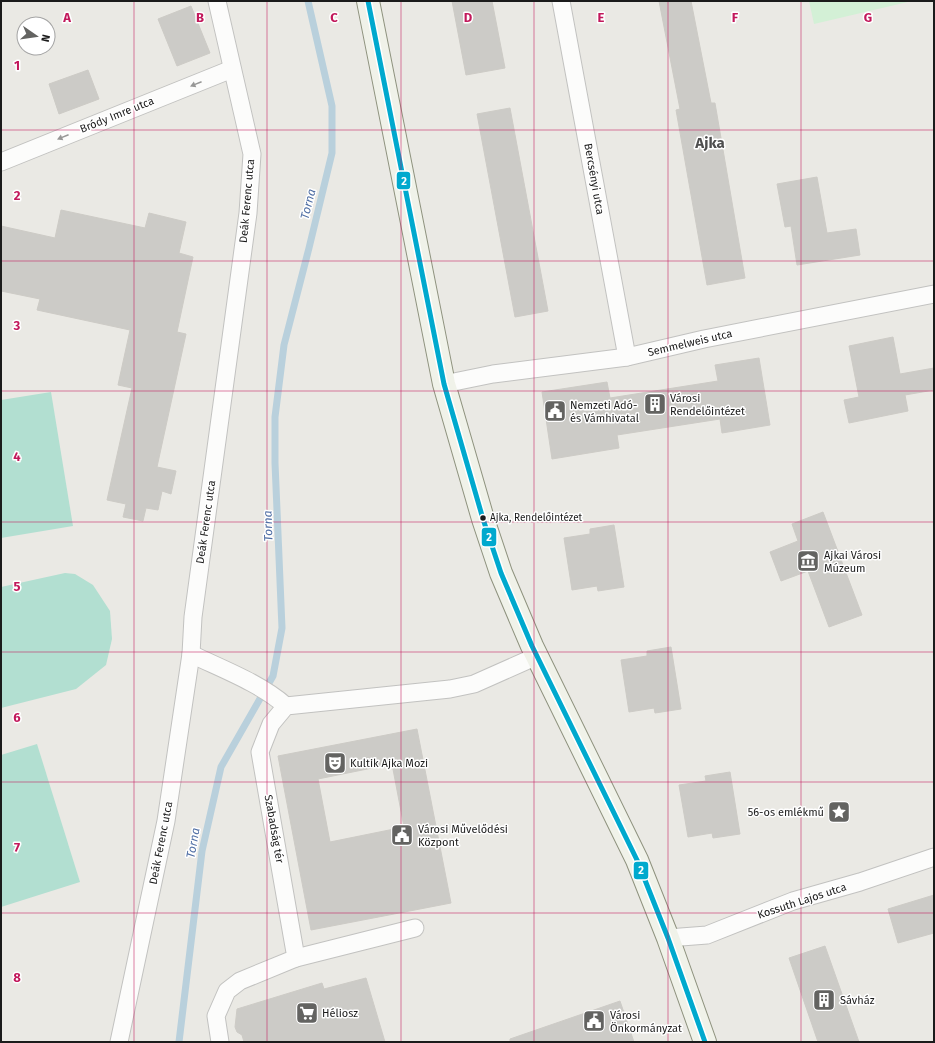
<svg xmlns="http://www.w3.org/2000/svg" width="935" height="1043" font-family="'Fira Sans',sans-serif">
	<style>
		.park { fill: #d3f0d6 }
		.pitch { fill: #b2dfd1 }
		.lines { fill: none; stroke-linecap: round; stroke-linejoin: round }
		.stream { stroke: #b9d0dc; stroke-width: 7 }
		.building { fill: #cccbc7; stroke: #cdcbc6; fill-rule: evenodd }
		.street-casing { stroke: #c2c2c0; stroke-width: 19 }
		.secondary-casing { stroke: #8e927e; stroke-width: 24 }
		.street { stroke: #fcfcfb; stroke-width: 17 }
		.secondary { stroke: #f0f2e9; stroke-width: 22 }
		.bus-1-casing { stroke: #fff; stroke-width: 8 }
		.bus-1 { stroke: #00a9ce; stroke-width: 5 }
		.oneway { fill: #979796 }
		.grid { fill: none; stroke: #c2185b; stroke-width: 1; stroke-opacity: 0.55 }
		.bus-dot { fill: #1b1b1b; stroke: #fff; stroke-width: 1.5 }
		.labels { text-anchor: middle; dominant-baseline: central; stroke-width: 3; stroke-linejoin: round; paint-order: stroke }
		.bus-label { font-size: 10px; fill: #1b1b1b; stroke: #fff; text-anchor: start }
		.street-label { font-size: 11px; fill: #1b1b1b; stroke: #fff }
		.poi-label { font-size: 11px; fill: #1b1b1b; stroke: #fff; text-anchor: start }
		.water-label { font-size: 12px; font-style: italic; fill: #4f6ea4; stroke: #fff }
		.district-label { font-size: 15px; font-weight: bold; fill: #4e4e4e; stroke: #fff }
		.grid-label { font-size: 13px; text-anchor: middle; font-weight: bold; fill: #c2185b; stroke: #fff; stroke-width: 3; stroke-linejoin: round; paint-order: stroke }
		.line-badge { stroke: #fff; stroke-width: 1.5 }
		.badge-label { font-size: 11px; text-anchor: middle; font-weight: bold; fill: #fff }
	</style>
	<rect width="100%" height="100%" fill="#eae9e4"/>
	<polygon class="park" points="809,1 912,1 814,24"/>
	<g class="pitch">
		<polygon points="51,392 73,526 1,538 1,400"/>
		<polygon points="65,573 75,574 93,585 110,611 112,639 106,665 76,689 1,708 1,587"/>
		<polygon points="37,744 80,882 1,907 1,755"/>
	</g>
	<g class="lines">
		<polyline class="stream" points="179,1042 202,851 221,767 273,676 282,628 275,463 275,417 284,345 309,248 332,153 332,106 308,1"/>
	</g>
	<g class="building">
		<polygon points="452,1 492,1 505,68 466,75"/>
		<polygon points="659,1 691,1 711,103 715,103 745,278 707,285 676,110 680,109"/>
		<polygon points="191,6 210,53 177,66 158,19"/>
		<polygon points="88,70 99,99 59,114 49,84"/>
		<polygon points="510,108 548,311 515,317 477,114"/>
		<polygon points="817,177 827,233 856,229 860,255 797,265 791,226 785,227 777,184"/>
		<polygon points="61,210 145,228 149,213 186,222 179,253 193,257 177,332 186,334 157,467 176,471 171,494 162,491 158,510 146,508 143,521 123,517 126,504 107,500 132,388 118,385 130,330 37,310 40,299 1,291 1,226 55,238"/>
		<polygon points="893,337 900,374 934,368 934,390 905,395 908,411 849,423 844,400 859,397 849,346"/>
		<polygon points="759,358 770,425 722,433 720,419 617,435 619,448 552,459 542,392 607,382 610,398 718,381 715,365"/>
		<polygon points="823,512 862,615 829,627 808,571 781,581 770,552 798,541 792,524"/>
		<polygon points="614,525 624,587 598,591 597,586 572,590 564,538 590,534 590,529"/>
		<polygon points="671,647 681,709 655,713 654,708 629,712 621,660 647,656 647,651"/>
		<path d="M417,729L451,903L311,930L278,756ZM392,764L404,827L330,842L318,779Z"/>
		<polygon points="730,772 740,834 713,838 712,833 688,837 679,785 706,781 705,776"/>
		<polygon points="934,895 934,933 898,943 888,909"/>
		<polygon points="825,946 859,1042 818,1042 789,958"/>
		<polygon points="366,978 385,1042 244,1042 242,1035 237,1032 235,1027 237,1009 322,983 324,989"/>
		<polygon points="620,1001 634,1042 510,1042 510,1039"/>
	</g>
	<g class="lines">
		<g class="street-casing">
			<g id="street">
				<polyline points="561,1 627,357"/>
				<polyline points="1,162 232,69"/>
				<polyline points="444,384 493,374 627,357 704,339 934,294"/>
				<path d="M191,654C222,669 260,683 286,706"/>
				<polyline points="668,938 707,935 793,901 860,882 934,857"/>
				<polyline points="296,958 415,928"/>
				<polyline points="119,1042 166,821 191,654 193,617 248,213 252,154 217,1"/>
				<polyline points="220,1042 216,1016 227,991 240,981 296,958 260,752 271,724 286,706 450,689 474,684 537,656"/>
			</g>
		</g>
		<g class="secondary-casing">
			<polyline id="secondary" points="368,1 444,384 483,519 501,573 532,646 637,860 668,938 705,1042"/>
		</g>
		<use href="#street" class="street"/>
		<use href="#secondary" class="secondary"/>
		<g class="bus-1-casing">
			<polyline id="bus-1" points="368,1 444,384 483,519 501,573 532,646 637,860 668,938 705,1042"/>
		</g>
		<use href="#bus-1" class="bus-1"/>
	</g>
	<defs><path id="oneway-solid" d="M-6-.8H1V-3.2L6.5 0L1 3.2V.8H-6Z"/></defs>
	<g class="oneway">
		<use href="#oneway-solid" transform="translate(196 84) rotate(158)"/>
		<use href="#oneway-solid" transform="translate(63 137) rotate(158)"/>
	</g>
	<path class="grid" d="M134,1V1042M267,1V1042M401,1V1042M534,1V1042M668,1V1042M801,1V1042M1,130H934M1,261H934M1,391H934M1,522H934M1,652H934M1,782H934M1,913H934"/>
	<defs>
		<g id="building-square" transform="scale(1.15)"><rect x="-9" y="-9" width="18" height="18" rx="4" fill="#636361" stroke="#fff"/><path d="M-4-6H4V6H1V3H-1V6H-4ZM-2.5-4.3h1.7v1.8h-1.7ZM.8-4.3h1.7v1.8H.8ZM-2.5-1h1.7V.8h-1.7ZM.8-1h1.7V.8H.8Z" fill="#fff"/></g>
		<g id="civic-square" transform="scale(1.15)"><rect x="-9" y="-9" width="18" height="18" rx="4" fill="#636361" stroke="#fff"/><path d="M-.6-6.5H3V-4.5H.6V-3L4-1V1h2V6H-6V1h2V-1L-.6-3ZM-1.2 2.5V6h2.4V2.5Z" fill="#fff"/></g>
		<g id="museum-square" transform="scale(1.15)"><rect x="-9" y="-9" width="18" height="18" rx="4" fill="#636361" stroke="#fff"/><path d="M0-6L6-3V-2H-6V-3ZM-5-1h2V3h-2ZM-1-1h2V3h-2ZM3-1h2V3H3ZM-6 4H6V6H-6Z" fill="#fff"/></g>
		<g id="theatre-square" transform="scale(1.15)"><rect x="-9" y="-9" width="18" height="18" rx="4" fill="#636361" stroke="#fff"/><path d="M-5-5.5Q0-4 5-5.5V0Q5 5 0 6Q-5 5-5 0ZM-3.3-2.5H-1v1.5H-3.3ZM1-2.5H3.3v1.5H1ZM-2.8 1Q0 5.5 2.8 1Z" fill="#fff"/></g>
		<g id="sight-square" transform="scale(1.15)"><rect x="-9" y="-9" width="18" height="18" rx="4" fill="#636361" stroke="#fff"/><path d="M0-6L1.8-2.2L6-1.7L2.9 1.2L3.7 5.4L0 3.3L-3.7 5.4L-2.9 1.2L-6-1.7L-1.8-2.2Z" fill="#fff"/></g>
		<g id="supermarket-square" transform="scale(1.15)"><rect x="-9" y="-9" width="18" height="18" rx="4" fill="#636361" stroke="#fff"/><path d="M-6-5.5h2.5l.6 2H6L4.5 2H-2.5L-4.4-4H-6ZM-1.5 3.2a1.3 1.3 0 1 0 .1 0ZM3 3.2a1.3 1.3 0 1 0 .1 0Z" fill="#fff"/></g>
	</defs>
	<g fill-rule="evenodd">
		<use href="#building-square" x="655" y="404"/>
		<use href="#civic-square" x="555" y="411"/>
		<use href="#museum-square" x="808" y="561"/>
		<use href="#theatre-square" x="335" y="763"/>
		<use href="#sight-square" x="839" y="812"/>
		<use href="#civic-square" x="402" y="835"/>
		<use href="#building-square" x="824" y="1000"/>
		<use href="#supermarket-square" x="307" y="1013"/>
		<use href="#civic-square" x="594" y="1021"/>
	</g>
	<circle class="bus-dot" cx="483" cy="518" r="3.5"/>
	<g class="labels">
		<g class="bus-label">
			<text x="490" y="518">Ajka, Rendelőintézet</text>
		</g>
		<g class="street-label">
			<text transform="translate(117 115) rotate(-22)">Bródy Imre utca</text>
			<text transform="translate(594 179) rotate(80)">Bercsényi utca</text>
			<text transform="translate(247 201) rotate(-85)">Deák Ferenc utca</text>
			<text transform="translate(690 343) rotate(-13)">Semmelweis utca</text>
			<text transform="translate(206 522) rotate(-82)">Deák Ferenc utca</text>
			<text transform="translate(274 829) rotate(80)">Szabadság tér</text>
			<text transform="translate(161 843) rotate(-79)">Deák Ferenc utca</text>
			<text transform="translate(802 901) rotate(-18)">Kossuth Lajos utca</text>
		</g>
		<g class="poi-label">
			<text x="670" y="398">Városi<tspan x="670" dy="13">Rendelőintézet</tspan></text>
			<text x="570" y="405">Nemzeti Adó-<tspan x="570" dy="13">és Vámhivatal</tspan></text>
			<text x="824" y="555">Ajkai Városi<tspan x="824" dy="13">Múzeum</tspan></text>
			<text x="350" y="763">Kultik Ajka Mozi</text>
			<text x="824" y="812" text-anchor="end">56-os emlékmű</text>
			<text x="418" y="829">Városi Művelődési<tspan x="418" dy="13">Központ</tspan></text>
			<text x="840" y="1000">Sávház</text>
			<text x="322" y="1013">Héliosz</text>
			<text x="610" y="1015">Városi<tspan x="610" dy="13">Önkormányzat</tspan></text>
		</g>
		<g class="water-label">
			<text transform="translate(308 204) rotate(-76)">Torna</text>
			<text transform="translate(268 526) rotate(-92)">Torna</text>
			<text transform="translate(193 843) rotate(-80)">Torna</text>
		</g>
		<g class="district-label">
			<text x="710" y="143">Ajka</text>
		</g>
	</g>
	<g class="grid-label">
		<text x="67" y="22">A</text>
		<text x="200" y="22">B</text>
		<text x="334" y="22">C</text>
		<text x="468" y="22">D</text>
		<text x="601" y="22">E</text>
		<text x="735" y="22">F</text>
		<text x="868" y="22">G</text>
		<text x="17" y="70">1</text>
		<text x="17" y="200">2</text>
		<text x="17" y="330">3</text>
		<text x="17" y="461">4</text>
		<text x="17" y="591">5</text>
		<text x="17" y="722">6</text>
		<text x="17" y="852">7</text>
		<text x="17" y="982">8</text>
	</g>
	<g class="line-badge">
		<rect x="396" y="171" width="15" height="19" rx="4" fill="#00a9ce"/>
		<rect x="481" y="527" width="16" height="20" rx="4" fill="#00a9ce"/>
		<rect x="633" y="861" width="16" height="19" rx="4" fill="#00a9ce"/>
	</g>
	<g class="badge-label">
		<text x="404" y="185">2</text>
		<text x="489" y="541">2</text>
		<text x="641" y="874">2</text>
	</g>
	<rect width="935" height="1043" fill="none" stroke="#1b1b1b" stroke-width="4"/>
	<g transform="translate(36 36) rotate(103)"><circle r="19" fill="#ffffff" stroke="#a4a4a4"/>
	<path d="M0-3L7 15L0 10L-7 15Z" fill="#636361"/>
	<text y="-6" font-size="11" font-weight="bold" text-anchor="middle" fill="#1b1b1b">N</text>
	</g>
</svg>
